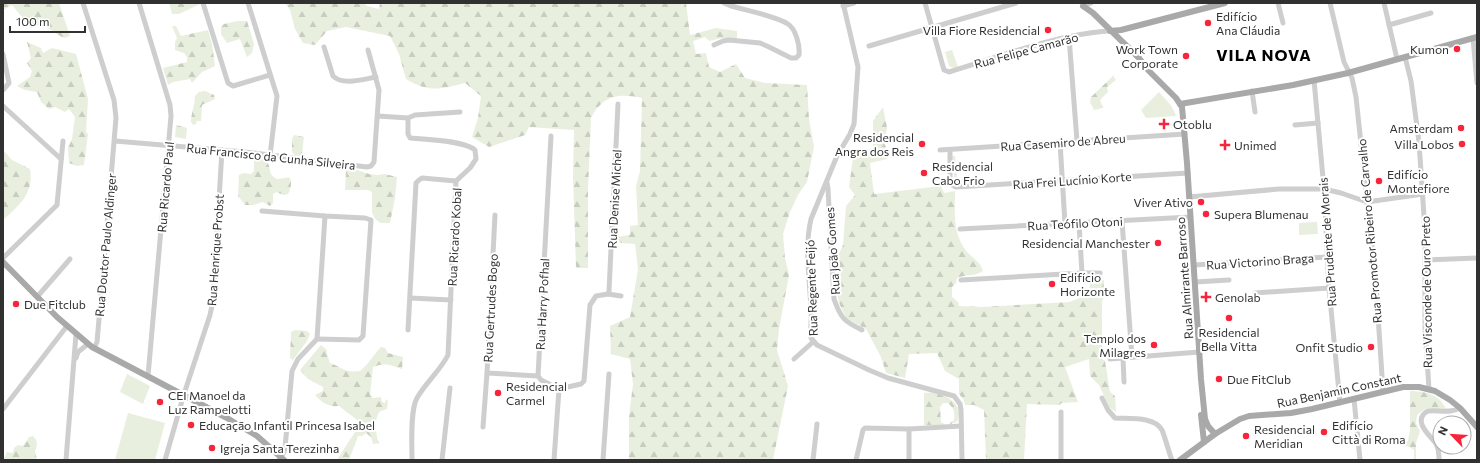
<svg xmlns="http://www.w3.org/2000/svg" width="1480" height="463" font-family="Commissioner,sans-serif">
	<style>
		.forest { fill: url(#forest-firs) }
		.green { fill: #e8efde }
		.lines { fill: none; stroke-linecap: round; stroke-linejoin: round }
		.minor { stroke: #cecece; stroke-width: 5 }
		.major { stroke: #a9a9a9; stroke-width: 6 }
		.poi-dot { fill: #f6253b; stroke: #fff; stroke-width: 1.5 }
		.labels { text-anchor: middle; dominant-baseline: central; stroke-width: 4; stroke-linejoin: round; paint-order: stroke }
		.poi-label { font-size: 12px; fill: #313131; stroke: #fff; text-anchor: start }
		.street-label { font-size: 12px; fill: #313131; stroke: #fff }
		.district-label { font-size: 16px; font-weight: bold; letter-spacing: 1px; fill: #000; stroke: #fff }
	</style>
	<defs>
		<pattern id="forest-firs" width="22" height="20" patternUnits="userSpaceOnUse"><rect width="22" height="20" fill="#e8efde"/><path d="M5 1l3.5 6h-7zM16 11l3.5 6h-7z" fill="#c7cdbf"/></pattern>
	</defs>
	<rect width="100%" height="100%" fill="#fff"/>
	<g class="forest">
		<path d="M3,3H59L70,36L65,38C56,35 50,28 41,24L31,28L12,5L3,10Z"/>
		<polygon points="169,3 199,3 200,4 179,14 172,14"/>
		<path d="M285,3H364L367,6L379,9L380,3H686L690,35L716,28L737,31V39L722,38L709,41L705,37L693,41L696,54L706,53L709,67L720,72L736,64L745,78L765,83L807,85L809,119L814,147L807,182L798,195L790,212L783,234L785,258L789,275L779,329L777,350L788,386L773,460H629V416L633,384L630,359L611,354L610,326L630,317L638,269L635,244L621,243L615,237L630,235V226L638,225L636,186L640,171L642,98C618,93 603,95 591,118L588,190V268H576L573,176L574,130L529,127L525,135L489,147L472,137L478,118L481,96L465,83C441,89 429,93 406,79L399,54L390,36L346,27L327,31L315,45L303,43L295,29L290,10Z"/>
		<polygon points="237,21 247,21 254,44 252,53 247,57 240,39 227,43 221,34 221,27 224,24"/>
		<polygon points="172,26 176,26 181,36 208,30 212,44 215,66 202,72 192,83 190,79 173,82 168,85 163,68 187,62 187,57 184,53 175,50 175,42 177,38"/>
		<path d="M27,42L41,48L43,53L52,48L76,54L88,99L86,132L88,134L84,165L77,166L69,163L68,148L72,139L75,117L69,109L65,112L55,107L49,109L41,102L37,92C30,91 23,90 17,86L30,77L32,71L27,63L31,58Z"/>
		<polygon points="1113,76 1116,80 1107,87 1108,92 1100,100 1103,108 1094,110 1090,102 1091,97"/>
		<path d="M205,91L214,95L215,99L202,105L201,121H197L196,124L193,125L191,122C191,113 195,105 195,96L199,92Z"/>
		<path d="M883,107L887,128L884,143L890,155L887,159L870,163L874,194L941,186L944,193L955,191C955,214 952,233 967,252C973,258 981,263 983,271C975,277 966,274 957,278L956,283L952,287V297L958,302L959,306L982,307L1069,302L1088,295L1091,280H1104C1103,288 1105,294 1102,302V359L1105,361L1110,392L1115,396L1116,412L1109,407L1099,385L1090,376L1089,359L1065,367L1078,402L1062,403L1059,405L1027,404L1024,460H986L984,410L974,405H965L964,400L959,394V379L945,371L937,353L909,354L905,378L886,373L881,357L866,329L846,318L839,303L835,278L838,272V256L843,245L846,206L855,195L849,187L853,158L873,150V121Z"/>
		<polygon points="176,125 187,128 186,139 175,137"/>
		<polygon points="294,135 304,137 302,153 299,156 295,155 292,152 292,139"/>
		<path d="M3,150L12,160L30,169C34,193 20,205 3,220Z"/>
		<path d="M257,157C276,162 265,172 275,178C279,181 285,176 290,178C292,184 291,189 288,194L284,195L276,192L273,194V203L270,206L263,202L253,205H245L238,196L239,175L243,173L251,174L254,171V159Z"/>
		<polygon points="346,170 357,170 369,174 377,175 385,174 397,177 395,198 390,223 381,223 375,219 372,212 372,192 368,190 345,190"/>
		<polygon points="295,330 307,331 310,334 307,341 293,360 290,358 291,332"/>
		<path d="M321,345L327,350V354L330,363C343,368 345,373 360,371C369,364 373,355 381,347L385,348L388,353L403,357L402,369C390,365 385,362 373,367L370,395L373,398L381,397L382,402L385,403L386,399L388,401L387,409C385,410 383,410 381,411C373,416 376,436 379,443L373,444L371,437L366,433L362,436H358L349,460H339L338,458L361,423L339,406C329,407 322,403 315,395L323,391V387L308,379L300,370Z"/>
		<path d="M1410,391C1424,391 1440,394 1446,409H1425L1417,415L1416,423L1420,431L1416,443V460H1414V450L1410,447L1401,445L1400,443L1408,441L1410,430Z"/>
		<path d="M924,393C940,391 966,401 957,422L950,424V423L954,420C955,413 954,408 948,403H943L940,407L941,422L946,425H924Z"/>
		<path d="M33,436C38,442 38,444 35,451L37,460H3L7,452L13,453L14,448L18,445L21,446L24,445L29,437Z"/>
	</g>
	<g class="green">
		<polygon points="952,50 958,67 954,68 949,66 945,52"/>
		<path d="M1159,92C1166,100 1173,106 1176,116L1146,118L1141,110Z"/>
		<polygon points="952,156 955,156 958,185 955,185"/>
		<polygon points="1317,222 1318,234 1299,235 1299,223"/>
		<polygon points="127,374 150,386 143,404 120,392"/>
		<polygon points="128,413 165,423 155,460 115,460"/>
	</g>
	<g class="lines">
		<g class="minor">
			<polyline points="83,3 114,100 116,118 100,308 97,342 94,348"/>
			<polyline points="139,3 170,105 171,116 148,376"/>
			<polyline points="203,3 228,83 233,86 270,75"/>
			<polyline points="248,3 277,96 270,156"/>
			<path d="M843,3L858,67L854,124L850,134L837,156L811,219C804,249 810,280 811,310C812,319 810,329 811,338L817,345L869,370L888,378L954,396L960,404L961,410L962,460"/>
			<path d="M925,3L944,70L949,72C999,57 1055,35 1107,31"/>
			<polyline points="1278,3 1283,23"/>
			<polyline points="1330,3 1344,62 1352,78 1356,97 1376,285 1383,391"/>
			<polyline points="1384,3 1397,59"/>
			<polyline points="843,6 854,3"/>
			<polyline points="1083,6 1091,3"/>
			<polyline points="1389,25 1431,13"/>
			<polyline points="1069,37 1077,141"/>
			<polyline points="1473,38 1477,83"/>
			<path d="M714,45L723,41L729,40L760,43L769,47L791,58H796L799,55C800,46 796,29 788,24C776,16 745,10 731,6L724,3"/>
			<polyline points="869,46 1016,3"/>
			<path d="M324,47L333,76C343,86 364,79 376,77"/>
			<polyline points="3,54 9,83 3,90"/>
			<polyline points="1405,57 1411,81 1419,142 1425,231 1425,328 1429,389"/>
			<polyline points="1314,80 1324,189 1329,288 1340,403"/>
			<polyline points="1252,91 1255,112"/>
			<polyline points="3,106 61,159"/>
			<polyline points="378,116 408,118"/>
			<polyline points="1295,125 1318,123"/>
			<polyline points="551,136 538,376 541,380 559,389 554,460"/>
			<polyline points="115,141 245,152 367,167 371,166 374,162 379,90 368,50"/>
			<polyline points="1060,142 1065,224"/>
			<polyline points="940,150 1185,134"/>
			<polyline points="950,150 950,184 956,187 1188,173"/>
			<path d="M827,183L828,189L834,299C841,319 844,321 862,330"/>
			<polyline points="1189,197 1279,189 1324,189 1341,193 1367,202 1423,194"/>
			<polyline points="262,211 325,216 365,218 371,220 363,336 359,340 317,339"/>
			<polyline points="495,215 487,373 538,376"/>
			<polyline points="1122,221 1132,357"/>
			<polyline points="960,229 1191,217"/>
			<polyline points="3,258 57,205 63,141"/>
			<polyline points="1425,260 1477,258"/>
			<polyline points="1194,265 1327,257"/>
			<polyline points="1082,273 1100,273"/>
			<polyline points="961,280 1082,273 1079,223"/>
			<polyline points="1195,282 1229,280"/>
			<polyline points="1255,293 1329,288"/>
			<polyline points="608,294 621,296"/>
			<polyline points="37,297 70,259"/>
			<polyline points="410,298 451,300"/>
			<polyline points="408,330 416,183 419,180 422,178 456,181"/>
			<polyline points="76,358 78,352 88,344"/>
			<polyline points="1123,358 1124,382"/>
			<polyline points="794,359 813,342"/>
			<polyline points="1110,359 1199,352"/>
			<polyline points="559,389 581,384 584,381 590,305 596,296 608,294 609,291 618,104"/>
			<path d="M1102,398L1108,410L1115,418C1129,419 1154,416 1162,430C1166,440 1168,450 1172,460"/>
			<polyline points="1354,399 1360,460"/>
			<polyline points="3,409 67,326"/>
			<polyline points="1061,412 1061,460"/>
			<polyline points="483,427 487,373"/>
			<polyline points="909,429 909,460"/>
			<polyline points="66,460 76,334"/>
			<polyline points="165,460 184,394 210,315 213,301 222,150"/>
			<polyline points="279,460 284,452 285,448 292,371 298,359 317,339 325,216"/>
			<path d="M412,460C412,445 410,410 417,398C426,382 440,371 448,355L456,181L470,168L476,159L475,150C465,141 425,139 410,138L408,134V118L415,115L460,112"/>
			<polyline points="442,460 450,388"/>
			<polyline points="603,460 609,374"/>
			<polyline points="813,460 817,424"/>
			<polyline points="856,460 863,430 865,428 909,429 961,426"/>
			<path d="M1439,460C1439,455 1439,449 1436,444C1432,437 1412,422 1426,412C1432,408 1449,415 1460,408"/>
		</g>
		<g class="major">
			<polyline points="1083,6 1093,13 1139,58 1148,70 1176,98 1182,107 1187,163 1201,379 1205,419 1208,426 1215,434"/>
			<polyline points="1110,31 1121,30 1225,3"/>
			<polyline points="1180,104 1293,85 1348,73 1477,37"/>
			<polyline points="3,262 57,317 92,347 227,418 257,436 284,460"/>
			<polyline points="1201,415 1204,442"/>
			<polyline points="1180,460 1215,434 1240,419 1249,416 1291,413 1312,409 1403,387 1419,387 1435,391 1450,400 1460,408 1477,427"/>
		</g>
	</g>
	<g class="poi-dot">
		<circle cx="1208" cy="23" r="4"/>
		<circle cx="1048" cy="30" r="4"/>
		<circle cx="1457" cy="49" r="4"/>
		<circle cx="1186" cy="56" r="4"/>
		<path d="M1162 118h4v4h4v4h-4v4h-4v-4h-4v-4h4z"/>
		<circle cx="1461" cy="128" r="4"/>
		<circle cx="922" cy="144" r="4"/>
		<circle cx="1462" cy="144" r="4"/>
		<path d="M1223 139h4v4h4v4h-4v4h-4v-4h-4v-4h4z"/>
		<circle cx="924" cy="173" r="4"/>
		<circle cx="1379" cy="181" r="4"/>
		<circle cx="1201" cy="202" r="4"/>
		<circle cx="1206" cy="214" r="4"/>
		<circle cx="1158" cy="243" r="4"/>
		<circle cx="1052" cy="284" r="4"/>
		<path d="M1204 291h4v4h4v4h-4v4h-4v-4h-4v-4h4z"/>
		<circle cx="16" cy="304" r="4"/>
		<circle cx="1229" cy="318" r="4"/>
		<circle cx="1154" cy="345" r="4"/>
		<circle cx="1371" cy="347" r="4"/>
		<circle cx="1219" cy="379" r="4"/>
		<circle cx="498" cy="393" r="4"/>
		<circle cx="160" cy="402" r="4"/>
		<circle cx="191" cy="425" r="4"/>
		<circle cx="1324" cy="432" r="4"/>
		<circle cx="1246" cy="436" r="4"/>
		<circle cx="212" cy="448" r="4"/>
	</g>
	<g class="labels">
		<g class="poi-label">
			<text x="1216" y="16">Edifício<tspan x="1216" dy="14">Ana Cláudia</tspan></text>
			<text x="1040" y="30" text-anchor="end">Villa Fiore Residencial</text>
			<text x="1178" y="49" text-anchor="end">Work Town<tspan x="1178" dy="14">Corporate</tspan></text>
			<text x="1449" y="49" text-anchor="end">Kumon</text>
			<text x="1173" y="124">Otoblu</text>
			<text x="1453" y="128" text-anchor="end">Amsterdam</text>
			<text x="914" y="137" text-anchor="end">Residencial<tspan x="914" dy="14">Angra dos Reis</tspan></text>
			<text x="1454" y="144" text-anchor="end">Villa Lobos</text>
			<text x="1234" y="145">Unimed</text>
			<text x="932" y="166">Residencial<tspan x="932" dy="14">Cabo Frio</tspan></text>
			<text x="1387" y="174">Edifício<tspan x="1387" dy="14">Montefiore</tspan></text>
			<text x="1193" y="202" text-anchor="end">Viver Ativo</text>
			<text x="1214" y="214">Supera Blumenau</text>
			<text x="1150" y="243" text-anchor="end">Residencial Manchester</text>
			<text x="1060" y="277">Edifício<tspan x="1060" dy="14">Horizonte</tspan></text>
			<text x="1215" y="297">Genolab</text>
			<text x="24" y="304">Due Fitclub</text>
			<text x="1229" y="332" text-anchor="middle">Residencial<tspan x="1229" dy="14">Bella Vitta</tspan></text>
			<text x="1146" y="338" text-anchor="end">Templo dos<tspan x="1146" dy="14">Milagres</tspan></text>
			<text x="1363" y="347" text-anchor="end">Onfit Studio</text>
			<text x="1227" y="379">Due FitClub</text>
			<text x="506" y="386">Residencial<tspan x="506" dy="14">Carmel</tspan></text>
			<text x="168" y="395">CEI Manoel da<tspan x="168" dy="14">Luz Rampelotti</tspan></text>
			<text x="199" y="425">Educação Infantil Princesa Isabel</text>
			<text x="1332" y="425">Edifício<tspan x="1332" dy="14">Città di Roma</tspan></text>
			<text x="1254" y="429">Residencial<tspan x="1254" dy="14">Meridian</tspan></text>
			<text x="220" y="448">Igreja Santa Terezinha</text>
		</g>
		<g class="street-label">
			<text transform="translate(1026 50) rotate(-15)">Rua Felipe Camarão</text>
			<text transform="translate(1063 142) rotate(-4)">Rua Casemiro de Abreu</text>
			<text transform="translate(271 156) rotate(6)">Rua Francisco da Cunha Silveira</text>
			<text transform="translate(1072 180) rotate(-4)">Rua Frei Lucínio Korte</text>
			<text transform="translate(165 187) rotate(-85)">Rua Ricardo Paul</text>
			<text transform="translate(614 199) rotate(-87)">Rua Denise Michel</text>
			<text transform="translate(1075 223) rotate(-3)">Rua Teófilo Otoni</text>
			<text transform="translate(1369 231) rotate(-95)">Rua Promotor Ribeiro de Carvalho</text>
			<text transform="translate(454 237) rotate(-87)">Rua Ricardo Kobal</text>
			<text transform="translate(1327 242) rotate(-94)">Rua Prudente de Morais</text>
			<text transform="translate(105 245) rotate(-85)">Rua Doutor Paulo Aldinger</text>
			<text transform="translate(215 250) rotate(-86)">Rua Henrique Probst</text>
			<text transform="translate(832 251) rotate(-94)">Rua João Gomes</text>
			<text transform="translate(1260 261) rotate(-4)">Rua Victorino Braga</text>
			<text transform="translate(1184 278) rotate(-94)">Rua Almirante Barroso</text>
			<text transform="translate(811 288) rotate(-92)">Rua Regente Feijó</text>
			<text transform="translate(1426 292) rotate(-91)">Rua Visconde de Ouro Preto</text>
			<text transform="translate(542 304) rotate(-87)">Rua Harry Pofhal</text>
			<text transform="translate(490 308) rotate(-87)">Rua Gertrudes Bogo</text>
			<text transform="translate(1339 390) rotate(-12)">Rua Benjamin Constant</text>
		</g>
		<g class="district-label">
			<text x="1264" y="54">VILA NOVA</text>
		</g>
	</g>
	<rect width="1480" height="463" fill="none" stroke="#313131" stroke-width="8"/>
	<g transform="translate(1452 435) rotate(295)"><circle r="19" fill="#ffffff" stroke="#adadad"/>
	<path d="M0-3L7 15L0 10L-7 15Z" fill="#f6253b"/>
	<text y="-6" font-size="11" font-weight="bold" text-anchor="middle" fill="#313131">N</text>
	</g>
	<path d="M10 26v6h75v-6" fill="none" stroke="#313131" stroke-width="2"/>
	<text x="16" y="26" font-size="12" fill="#313131" stroke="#ffffff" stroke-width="3" paint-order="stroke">100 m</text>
</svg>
